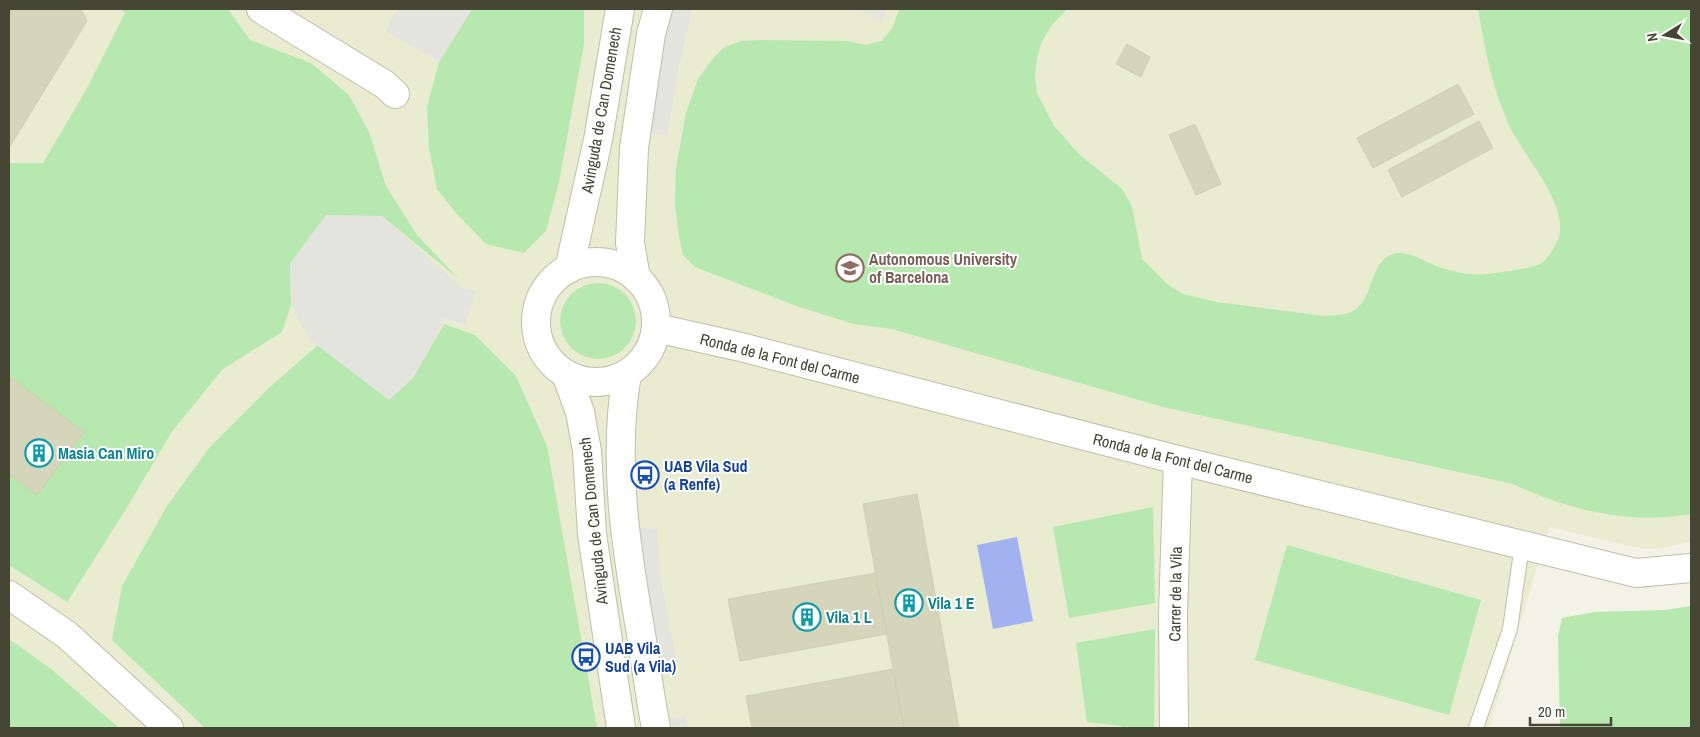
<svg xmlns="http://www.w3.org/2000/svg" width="1700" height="737" font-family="'Archivo Narrow',sans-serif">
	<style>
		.education { fill: #e9ecd0 }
		.green { fill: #b7e8af }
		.parking { fill: #e4e4de }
		.water { fill: #a2b1f0 }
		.building { fill: #d5d5bc; stroke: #cfd0af }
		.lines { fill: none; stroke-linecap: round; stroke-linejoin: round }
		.lane-casing { stroke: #bdbfa9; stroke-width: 16 }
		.street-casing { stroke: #bdbfa9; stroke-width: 30 }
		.lane { stroke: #fff; stroke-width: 14 }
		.street { stroke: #fff; stroke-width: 28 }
		.labels { text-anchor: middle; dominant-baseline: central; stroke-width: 4; stroke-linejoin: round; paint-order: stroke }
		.street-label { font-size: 16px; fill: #464635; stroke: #fff }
		.education-label { font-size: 16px; font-weight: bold; fill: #785e54; stroke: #fff; text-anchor: start }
		.culture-label { font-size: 16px; font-weight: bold; fill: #0d838f; stroke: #fff; text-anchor: start }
		.transit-label { font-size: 16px; font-weight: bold; fill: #164399; stroke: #fff; text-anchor: start }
	</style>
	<rect width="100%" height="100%" fill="#f2f3e6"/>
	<polygon class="education" points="9,9 1691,9 1691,542 1663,548 1644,549 1625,545 1549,527 1489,728 9,728"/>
	<g class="green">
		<polygon points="121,9 228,9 250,40 311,63 349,95 369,132 386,186 417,235 459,279 382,216 290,263 291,305 282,332 223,369 173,430 126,509 67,602 9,565 9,163 43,163 86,90 125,13"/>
		<polygon points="472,9 584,9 584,44 559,182 546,231 524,253 486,244 455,212 437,189 429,149 427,107 439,62"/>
		<path d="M899,9H1067L1052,25L1042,41L1037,58L1035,76L1037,93L1054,126L1080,155L1122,189L1132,206L1142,259L1167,284L1183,294L1217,302L1324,316C1334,315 1347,316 1356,309C1375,296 1369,258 1397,253C1408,251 1426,262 1436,266C1453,272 1470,276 1488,274C1497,273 1534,268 1540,264C1546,261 1551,253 1554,247C1556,244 1558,240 1559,237C1568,202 1523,156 1509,125C1492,88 1485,49 1478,9H1691V514C1630,525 1568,510 1513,484L1163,407L892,329L854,324L799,307L695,267L683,255L679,237L675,204L676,168L686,113L698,79L711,61L723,48L741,41L759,40L847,41L866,45L882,41L893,27Z"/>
		<circle cx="598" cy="321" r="38"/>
		<polygon points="444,324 475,335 516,376 547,446 597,728 205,728 112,640 122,586 167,506 209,448 270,387 318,345 390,399 413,378"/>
		<polygon points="1153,507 1155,603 1069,618 1053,527"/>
		<polygon points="1287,545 1481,600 1449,715 1255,660"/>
		<polygon points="1691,606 1691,728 1560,728 1558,636 1562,618 1595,612 1665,610"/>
		<polygon points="1155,629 1154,728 1122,728 1121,726 1087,722 1076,643"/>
		<polygon points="9,639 51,669 119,728 9,728"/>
	</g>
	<g class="parking">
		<polygon points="398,9 472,9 439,62 385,31"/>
		<polygon points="670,9 692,9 679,67 667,135 648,133 659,64"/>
		<polygon points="852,9 888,9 881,22 864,12"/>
		<polygon points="326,215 382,216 461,287 476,291 465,325 445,318 413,378 389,400 310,340 291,305 290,263"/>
		<polygon points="640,528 657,529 659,567 677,667 660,669 642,567"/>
		<polygon points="685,716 688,728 669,728 667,719"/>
	</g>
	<polygon class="water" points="1017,537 1033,621 993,629 977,545"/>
	<g class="building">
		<polygon points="9,9 81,9 87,21 9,148"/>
		<polygon points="1127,44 1150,57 1141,77 1116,64"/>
		<polygon points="1458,84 1474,114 1373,168 1357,138"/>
		<polygon points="1479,121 1493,148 1402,197 1388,170"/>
		<polygon points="1195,124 1221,184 1196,195 1169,135"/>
		<polygon points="9,376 84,432 37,495 9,474"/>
		<polygon points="917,494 944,643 959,728 904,728 893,669 863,504"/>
		<polygon points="875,573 887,634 740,661 728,599"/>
		<polygon points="893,669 904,728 752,728 746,696"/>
	</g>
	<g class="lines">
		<g class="lane-casing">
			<polyline id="lane" points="1476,728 1510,629 1522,545"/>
		</g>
		<g class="street-casing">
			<g id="street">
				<polyline points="261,9 384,84 395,94"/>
				<circle cx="596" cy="322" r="60"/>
				<polyline points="569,269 598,140 620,9"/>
				<polyline points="636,278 630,243 634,148 651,34 658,9"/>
				<polyline points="656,328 741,347 1178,460 1636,573 1691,568"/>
				<polyline points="566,374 580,412 587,451 592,534 621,728"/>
				<path d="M627,374C612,461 626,548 641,634C646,666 650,697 656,728"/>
				<polyline points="9,595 67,635 169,728"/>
				<polyline points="1174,728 1173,614 1178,460"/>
			</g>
		</g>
		<use href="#lane" class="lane"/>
		<use href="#street" class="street"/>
	</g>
	<defs>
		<g id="university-ring" transform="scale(1.4375)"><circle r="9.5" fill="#fff" stroke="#8d6e63" stroke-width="1.5"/><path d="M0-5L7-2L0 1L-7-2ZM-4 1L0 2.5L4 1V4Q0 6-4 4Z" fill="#8d6e63"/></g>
		<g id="building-ring" transform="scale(1.4375)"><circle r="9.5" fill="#fff" stroke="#0f9aa8" stroke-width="1.5"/><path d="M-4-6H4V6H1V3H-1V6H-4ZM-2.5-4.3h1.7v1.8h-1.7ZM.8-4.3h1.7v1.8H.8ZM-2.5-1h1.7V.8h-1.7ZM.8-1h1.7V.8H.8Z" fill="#0f9aa8"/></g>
		<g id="bus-ring" transform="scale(1.4375)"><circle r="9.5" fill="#fff" stroke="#1a4fb4" stroke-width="1.5"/><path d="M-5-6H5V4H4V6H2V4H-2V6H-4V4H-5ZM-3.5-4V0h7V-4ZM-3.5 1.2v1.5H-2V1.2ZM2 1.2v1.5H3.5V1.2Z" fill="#1a4fb4"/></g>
	</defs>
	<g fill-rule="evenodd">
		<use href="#university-ring" x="850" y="268"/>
		<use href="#building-ring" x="39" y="453"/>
		<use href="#bus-ring" x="645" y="475"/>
		<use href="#building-ring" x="909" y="603"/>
		<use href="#building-ring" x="807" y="617"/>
		<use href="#bus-ring" x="586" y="657"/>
	</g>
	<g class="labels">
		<g class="street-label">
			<text transform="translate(601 110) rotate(-80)">Avinguda de Can Domenech</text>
			<text transform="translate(780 358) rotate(14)">Ronda de la Font del Carme</text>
			<text transform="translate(1173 458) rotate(14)">Ronda de la Font del Carme</text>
			<text transform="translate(593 521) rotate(-96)">Avinguda de Can Domenech</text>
			<text transform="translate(1175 594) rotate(-89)">Carrer de la Vila</text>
		</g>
		<g class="education-label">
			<text x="869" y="259">Autonomous University<tspan x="869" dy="18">of Barcelona</tspan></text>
		</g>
		<g class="culture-label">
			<text x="58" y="453">Masia Can Miro</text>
			<text x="928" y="603">Vila 1 E</text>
			<text x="826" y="617">Vila 1 L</text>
		</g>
		<g class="transit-label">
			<text x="664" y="466">UAB Vila Sud<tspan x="664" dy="18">(a Renfe)</tspan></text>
			<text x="605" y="648">UAB Vila<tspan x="605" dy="18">Sud (a Vila)</tspan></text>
		</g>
	</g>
	<rect width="1700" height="737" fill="none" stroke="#464635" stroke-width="20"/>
	<g transform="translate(1665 35) rotate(260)" stroke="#ffffff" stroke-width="4" paint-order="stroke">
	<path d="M0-4L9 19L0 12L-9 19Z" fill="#464635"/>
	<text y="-8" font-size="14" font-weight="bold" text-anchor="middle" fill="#464635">N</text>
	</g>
	<path d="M1530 717v8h81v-8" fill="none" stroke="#464635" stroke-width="2.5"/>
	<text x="1538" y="717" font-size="15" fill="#464635" stroke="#ffffff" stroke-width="4" paint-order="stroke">20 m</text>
</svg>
